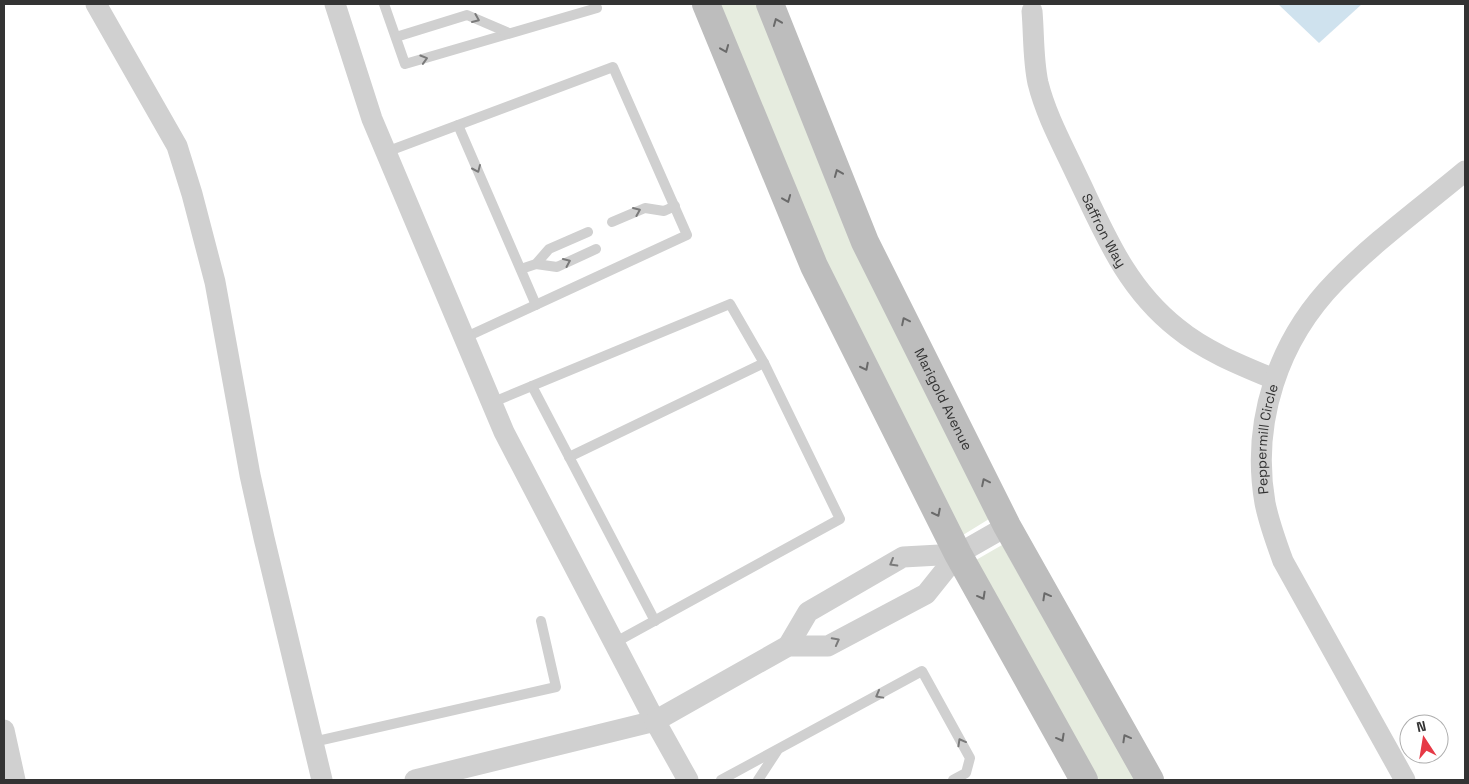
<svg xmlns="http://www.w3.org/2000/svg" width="1469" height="784" font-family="'Space Grotesk',sans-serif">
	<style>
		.green { fill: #e6ecdf }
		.water { fill: #cfe2ee }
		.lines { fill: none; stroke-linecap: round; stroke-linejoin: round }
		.lane { stroke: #d0d0d0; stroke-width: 10 }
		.street { stroke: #d0d0d0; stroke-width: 21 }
		.secondary { stroke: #bdbdbd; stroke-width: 28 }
		.oneway { stroke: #7a7a7a }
		.oneway2 { stroke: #6a6a6a }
		.labels { text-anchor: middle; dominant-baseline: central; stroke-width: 5; stroke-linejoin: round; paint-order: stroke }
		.street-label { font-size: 14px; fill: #333; stroke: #fff }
	</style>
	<rect width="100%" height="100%" fill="#fff"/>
	<g class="green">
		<polygon points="720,4 756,4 854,248 989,519 963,535 826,261"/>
		<polygon points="1002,545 1135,780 1099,780 976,560"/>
	</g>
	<polygon class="water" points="1278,4 1362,4 1319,43"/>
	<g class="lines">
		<g class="lane">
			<polyline points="384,4 405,64 597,8 595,4"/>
			<polyline points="396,37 467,15 509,33"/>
			<polyline points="458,125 536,305"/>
			<polyline points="386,152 613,67 687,235 464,338"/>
			<polyline points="612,222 645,208 664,211 675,206"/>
			<polyline points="536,264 557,267 596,249"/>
			<polyline points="521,269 536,264 549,249 588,232"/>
			<polyline points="532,386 655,621"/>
			<polyline points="491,403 730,304 764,363 840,519 614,643"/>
			<polyline points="569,457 764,363"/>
			<polyline points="313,742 556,687 541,621"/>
			<polyline points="721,780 922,671 970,758 966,773 953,780"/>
			<polyline points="758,780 777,751"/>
		</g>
		<g class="street">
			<polyline points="96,4 177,146 192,194 215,282 250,475 264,538 322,780"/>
			<polyline points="335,4 372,119 504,432 655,721 415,780"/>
			<path id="s1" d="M1032,11C1034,35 1033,60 1038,83C1046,115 1062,144 1076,174C1104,232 1125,287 1177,328C1205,351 1240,365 1274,379"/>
			<polyline points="788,646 808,612 903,557 958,554"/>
			<polyline points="4,730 15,780"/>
			<polyline points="688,780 655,721 788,646 828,646 926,594 958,554 1007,526"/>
			<path id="s2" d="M1405,780L1283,561C1276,542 1269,523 1265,503C1251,422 1278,340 1336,281C1375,241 1422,207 1465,171"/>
		</g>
		<g class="secondary">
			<polyline points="706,4 814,266 958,554 1084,780"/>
			<path id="s3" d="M770,4L865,242L1007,526L1150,780"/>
		</g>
	</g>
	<defs><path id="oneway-chevron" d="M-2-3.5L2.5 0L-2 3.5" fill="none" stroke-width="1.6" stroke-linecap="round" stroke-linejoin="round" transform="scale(1.25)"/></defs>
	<g class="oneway">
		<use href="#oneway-chevron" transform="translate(476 19) rotate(23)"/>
		<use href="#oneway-chevron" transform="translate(424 59) rotate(-17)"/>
		<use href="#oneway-chevron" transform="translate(477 169) rotate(66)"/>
		<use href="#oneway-chevron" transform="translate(637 211) rotate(-23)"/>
		<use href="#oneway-chevron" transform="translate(567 262) rotate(-24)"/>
		<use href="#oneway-chevron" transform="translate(893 563) rotate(150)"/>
		<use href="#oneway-chevron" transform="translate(836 641) rotate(-28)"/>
		<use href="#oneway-chevron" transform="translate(879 695) rotate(151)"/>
		<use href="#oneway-chevron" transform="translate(961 742) rotate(-119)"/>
	</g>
	<g class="oneway2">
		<use href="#oneway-chevron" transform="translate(777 22) rotate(-112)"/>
		<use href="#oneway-chevron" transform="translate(725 49) rotate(68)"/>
		<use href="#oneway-chevron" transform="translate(838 173) rotate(-112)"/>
		<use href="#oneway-chevron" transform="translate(787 199) rotate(68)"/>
		<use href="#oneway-chevron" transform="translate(905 321) rotate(-116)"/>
		<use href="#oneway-chevron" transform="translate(865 367) rotate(63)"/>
		<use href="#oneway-chevron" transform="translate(985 482) rotate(-116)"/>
		<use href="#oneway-chevron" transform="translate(937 513) rotate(63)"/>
		<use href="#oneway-chevron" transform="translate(982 596) rotate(61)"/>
		<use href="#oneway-chevron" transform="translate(1046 596) rotate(-119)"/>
		<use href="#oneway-chevron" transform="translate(1061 738) rotate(61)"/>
		<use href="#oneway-chevron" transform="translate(1126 738) rotate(-119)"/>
	</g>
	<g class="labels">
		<g class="street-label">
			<text stroke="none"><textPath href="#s1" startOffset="234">Saffron Way</textPath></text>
			<text stroke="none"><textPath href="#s3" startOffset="432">Marigold Avenue</textPath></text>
			<text stroke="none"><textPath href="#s2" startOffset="376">Peppermill Circle</textPath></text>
		</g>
	</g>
	<rect width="1469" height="784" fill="none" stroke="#333333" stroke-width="10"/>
	<g transform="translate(1424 739) rotate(348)"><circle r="24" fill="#ffffff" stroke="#adadad"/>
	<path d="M0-4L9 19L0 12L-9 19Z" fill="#e63946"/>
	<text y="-8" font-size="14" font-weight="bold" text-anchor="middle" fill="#333333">N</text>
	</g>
</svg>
